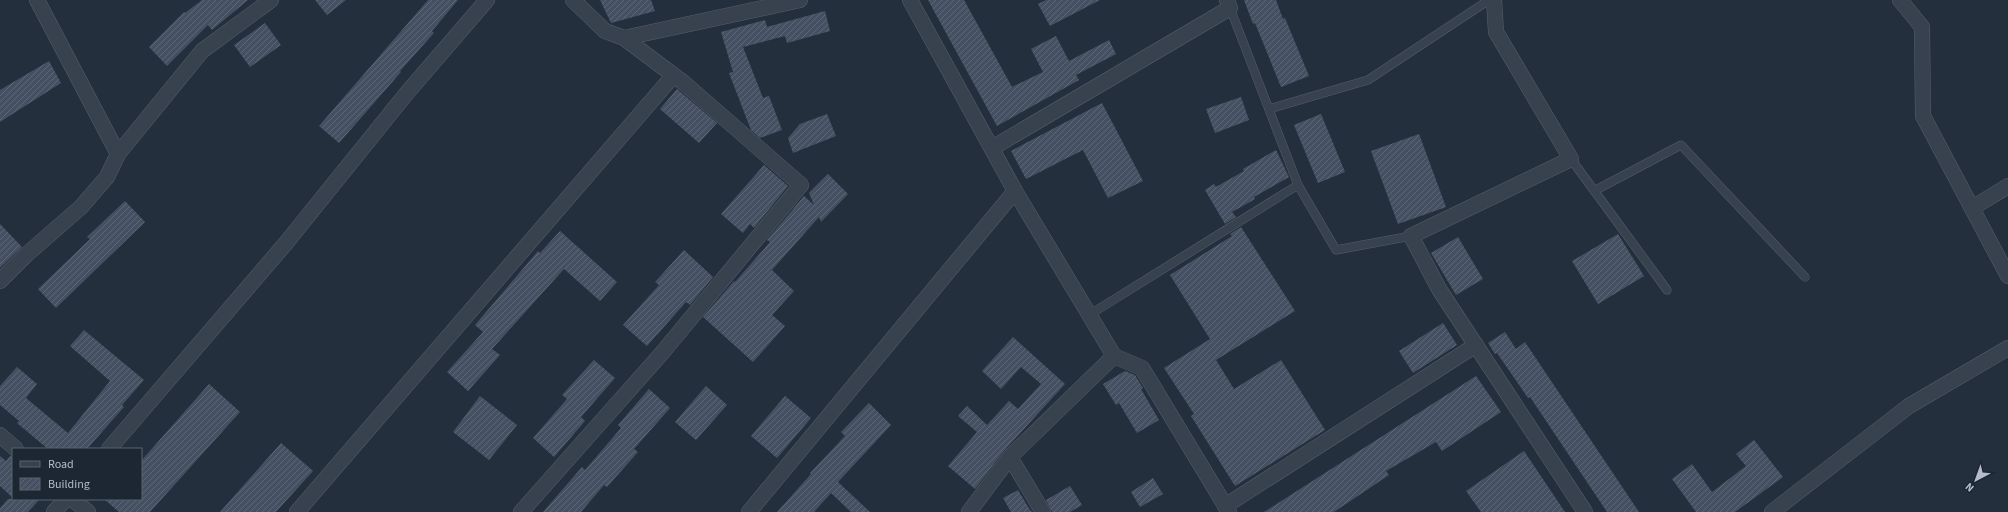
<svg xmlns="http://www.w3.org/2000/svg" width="2008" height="512" font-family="'Source Sans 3',sans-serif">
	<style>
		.building { fill: url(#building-hatch) }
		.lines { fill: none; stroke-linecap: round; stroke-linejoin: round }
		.service-casing { stroke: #565f6c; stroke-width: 9 }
		.minor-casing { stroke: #565f6c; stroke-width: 16 }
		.service { stroke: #38414e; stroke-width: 8 }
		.minor { stroke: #38414e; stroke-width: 15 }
	</style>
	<defs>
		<pattern id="building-hatch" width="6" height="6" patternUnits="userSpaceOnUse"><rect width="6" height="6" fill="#455162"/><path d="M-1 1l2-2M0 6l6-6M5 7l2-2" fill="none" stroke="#5d6877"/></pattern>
	</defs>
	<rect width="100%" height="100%" fill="#242f3e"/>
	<g class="building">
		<polygon points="202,0 248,0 212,30 208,25 167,66 149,47 184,12 185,13"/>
		<polygon points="315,0 346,0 327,15"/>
		<polygon points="428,0 458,0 432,31 434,33 400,71 401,72 339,143 319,126"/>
		<polygon points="600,0 651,0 655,11 611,23"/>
		<polygon points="928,0 964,0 1012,87 1043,72 1031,49 1056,36 1069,61 1109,40 1116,54 1076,75 1079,80 997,126"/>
		<polygon points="1046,0 1100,0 1050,26 1038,4"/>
		<polygon points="1244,0 1276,0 1283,19 1285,18 1309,76 1281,87 1255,23 1253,24"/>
		<polygon points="825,11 830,31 787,43 785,36 743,47 763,98 769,96 782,130 760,138 751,130 729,73 733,72 721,32 765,20 767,27"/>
		<polygon points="265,23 281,45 250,67 234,45"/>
		<polygon points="49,61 61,83 0,122 0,90"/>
		<polygon points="677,89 717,123 699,143 660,109"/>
		<polygon points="1241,97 1249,120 1215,133 1206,109"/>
		<polygon points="1102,103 1143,181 1108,198 1083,150 1026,179 1011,151"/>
		<polygon points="827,114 836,136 793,153 788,138 800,124"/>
		<polygon points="1321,114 1345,172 1318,183 1294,125"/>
		<polygon points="1419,134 1446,207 1398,224 1371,151"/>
		<polygon points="1276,150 1289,177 1254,197 1255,199 1232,212 1236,217 1225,224 1205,190 1214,184 1216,187 1244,171 1243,169"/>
		<polygon points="764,165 788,186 754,228 750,224 743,233 721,214"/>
		<polygon points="828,174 848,194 821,222 819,217 772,270 794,291 772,315 785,326 753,362 703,317 734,281 735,282 770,242 767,240 804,196 814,205 809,193"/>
		<polygon points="125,201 145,222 56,308 38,289 90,239 87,237"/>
		<polygon points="0,224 22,247 0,268"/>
		<polygon points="1241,227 1295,311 1216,360 1234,389 1281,360 1325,430 1235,486 1191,416 1194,414 1164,368 1210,339 1170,275 1232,236 1230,234"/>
		<polygon points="560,231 617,282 600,301 564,269 492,349 500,355 468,391 447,372 483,332 475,325 538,251 540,253"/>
		<polygon points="1618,234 1644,276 1598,304 1572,261"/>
		<polygon points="1458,237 1483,279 1456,295 1431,253"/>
		<polygon points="684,250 713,277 690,305 686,302 647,346 623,325 659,285 655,282"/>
		<polygon points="1443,323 1457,345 1413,373 1399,351"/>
		<polygon points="84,330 144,380 122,405 124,407 87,449 48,449 17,423 19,421 0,405 0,386 17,367 37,384 26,398 68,433 110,381 70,346"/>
		<polygon points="1505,332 1516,349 1525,342 1639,512 1607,512 1530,397 1528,398 1497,353 1495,354 1488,343"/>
		<polygon points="1013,337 1065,384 1003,452 975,489 948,466 977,432 958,416 967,406 987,425 1009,401 1018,409 1041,384 1021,367 1001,389 982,371"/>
		<polygon points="594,360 615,378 581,417 585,421 554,457 533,438 567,399 562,395"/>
		<polygon points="1125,371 1135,375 1143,388 1141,389 1159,420 1137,433 1119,403 1116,405 1103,384"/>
		<polygon points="1476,376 1501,412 1442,451 1436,442 1386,471 1389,475 1334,512 1264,512"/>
		<polygon points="209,384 240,412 150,512 119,512 104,499 141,499 141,461"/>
		<polygon points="706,386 727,405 696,440 675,422"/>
		<polygon points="649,389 670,408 634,449 638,452 607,487 604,485 581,512 543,512 582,467 585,470 621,428 618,425"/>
		<polygon points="480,396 517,425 489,460 453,432"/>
		<polygon points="785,396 811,418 777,458 751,436"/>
		<polygon points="869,403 891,425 838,482 870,512 851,512 831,493 814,512 777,512 811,474 810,473 845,436 841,432"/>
		<polygon points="1754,440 1783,477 1735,512 1696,512 1672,479 1692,464 1712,492 1746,466 1736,454"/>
		<polygon points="281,443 313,471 276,512 220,512"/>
		<polygon points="1524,451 1565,512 1481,512 1466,491"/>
		<polygon points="0,456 6,461 10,456 13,457 13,498 0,486"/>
		<polygon points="1153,478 1163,494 1140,507 1131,492"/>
		<polygon points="1070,486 1082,505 1070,512 1052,512 1046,500"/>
		<polygon points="1018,490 1030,510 1032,512 1011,512 1003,498"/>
		<polygon points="8,499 40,499 28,512 0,512 0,508"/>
	</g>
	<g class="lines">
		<g class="service-casing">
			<g id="service">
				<polyline points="1269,109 1368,80 1489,0"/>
				<polyline points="1571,159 1667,290"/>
				<polyline points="1298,185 1336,250 1411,236"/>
				<polyline points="1594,191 1681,145 1805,277"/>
				<polyline points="1089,315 1298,185 1230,8"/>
			</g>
		</g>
		<g class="minor-casing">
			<g id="minor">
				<polyline points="37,0 118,154"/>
				<polyline points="573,0 605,31 624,38 800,0"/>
				<polyline points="910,0 1015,191 1114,356 1142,368 1229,512"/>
				<polyline points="1494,0 1496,32 1571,159 1411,236 1439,289 1585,512"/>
				<polyline points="1900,0 1922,27 1923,116 2008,276"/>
				<polyline points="992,148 1230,8 1227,0"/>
				<polyline points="1972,208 2008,186"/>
				<polyline points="0,281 26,255 81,207 107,177 118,154 202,51 271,0"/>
				<polyline points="0,435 16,449"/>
				<polyline points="109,449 286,243 406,94 487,0"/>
				<polyline points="1010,457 1043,512"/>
				<polyline points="72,499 88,512"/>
				<polyline points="1225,506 1476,345"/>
				<polyline points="54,512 66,499"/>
				<polyline points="297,512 673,76"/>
				<polyline points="521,512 662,353 801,185 684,83 624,38"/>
				<polyline points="749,512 1015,191"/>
				<polyline points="969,512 1010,457 1114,356"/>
				<polyline points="1772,512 1909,406 2008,348"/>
			</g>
		</g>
		<use href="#service" class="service"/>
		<use href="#minor" class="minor"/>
	</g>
	<rect x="12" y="448" width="130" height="52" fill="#1d2633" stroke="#59626f"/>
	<rect x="20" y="461" width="20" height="6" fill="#38414e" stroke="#59626f"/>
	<text x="48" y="468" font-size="12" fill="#b4bcc9">Road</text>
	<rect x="20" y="478" width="20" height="12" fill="url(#building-hatch)" stroke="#59626f"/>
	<text x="48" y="488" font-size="12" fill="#b4bcc9">Building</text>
	<g transform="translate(1976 480) rotate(221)" stroke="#1d2633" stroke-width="3" paint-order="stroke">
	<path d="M0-3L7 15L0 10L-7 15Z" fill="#b4bcc9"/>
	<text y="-6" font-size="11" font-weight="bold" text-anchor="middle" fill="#b4bcc9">N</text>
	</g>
</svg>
